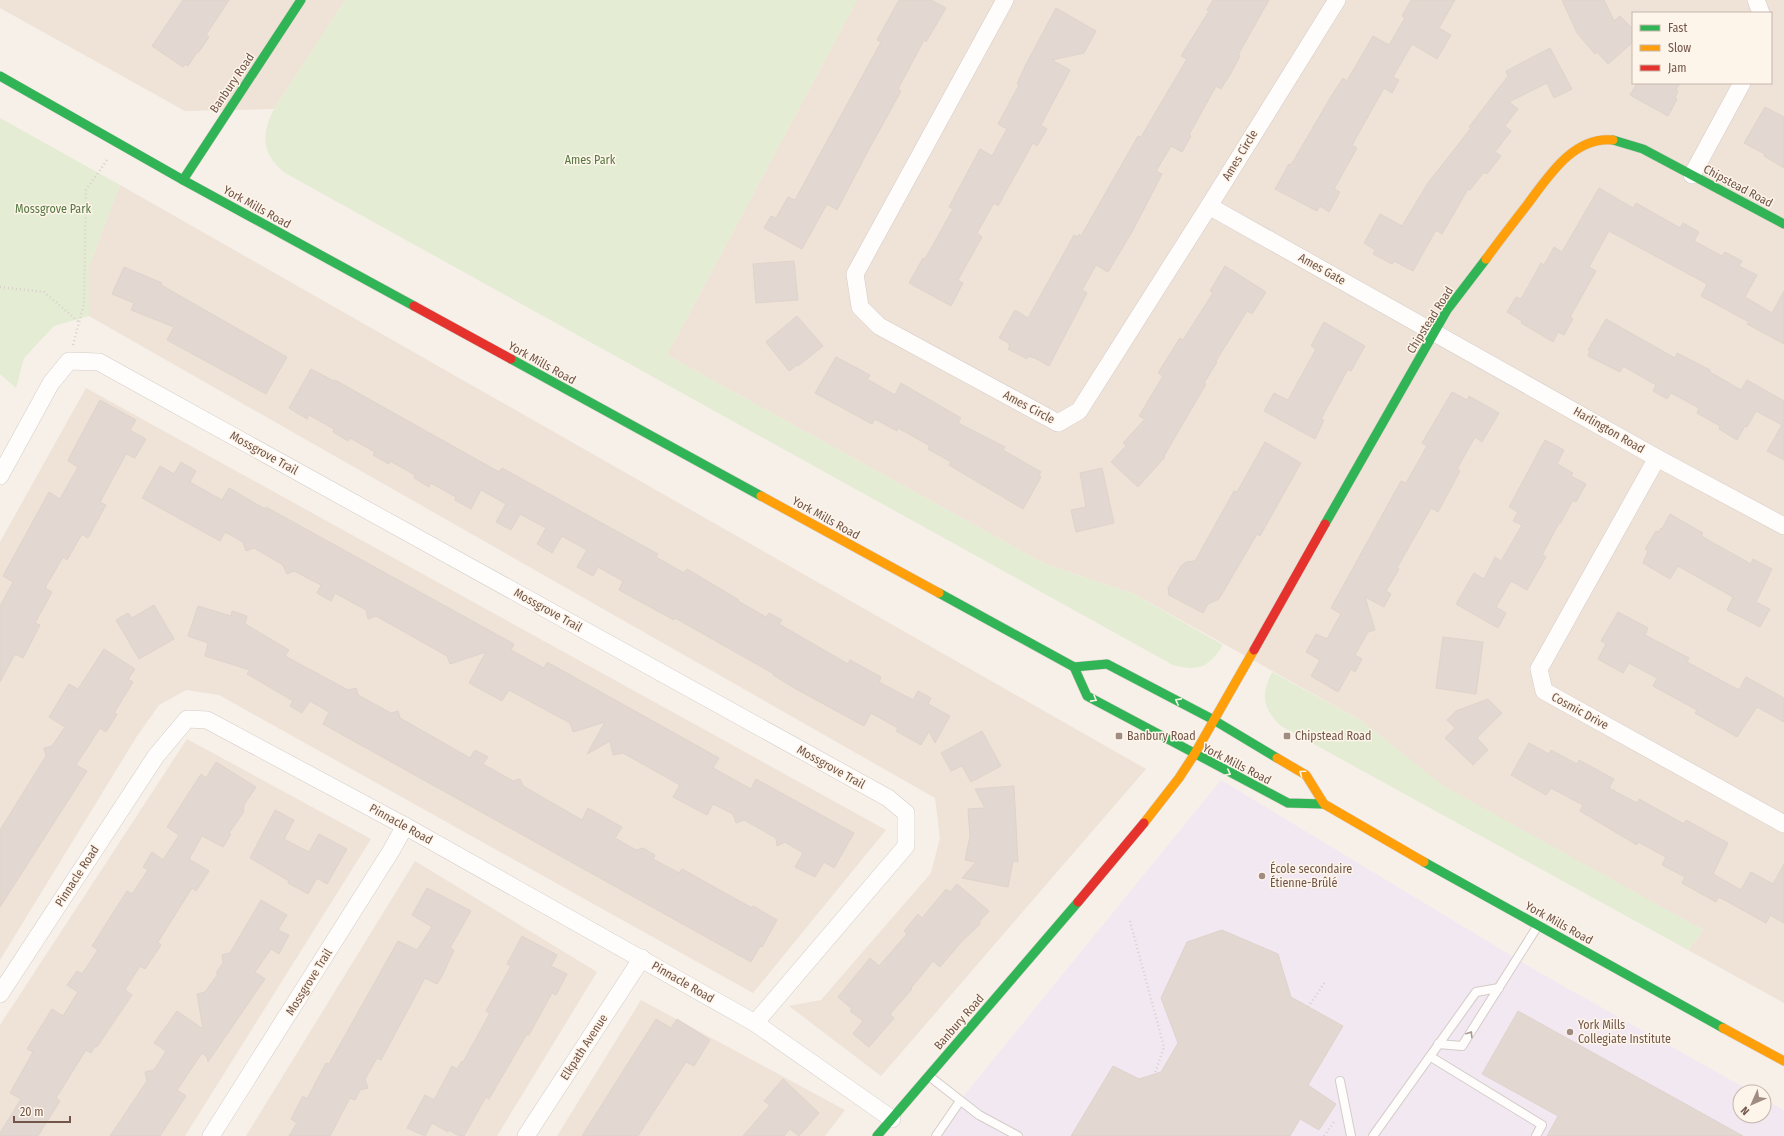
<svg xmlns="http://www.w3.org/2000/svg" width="1784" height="1136" font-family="'Fira Sans Condensed',sans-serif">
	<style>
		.residential { fill: #efe2d7; fill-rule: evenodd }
		.education { fill: #f2e8f1 }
		.green { fill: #e4ecd4 }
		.building { fill: #e2d8d1; stroke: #dfd3cb }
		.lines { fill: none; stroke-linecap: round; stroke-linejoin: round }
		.lane-casing { stroke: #d4ccc7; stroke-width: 10 }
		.street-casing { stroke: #d4ccc7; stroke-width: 18 }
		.fast-casing { stroke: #d5ccc6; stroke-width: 10 }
		.slow-casing { stroke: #d5ccc6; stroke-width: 10 }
		.jam-casing { stroke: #d5ccc6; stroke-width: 10 }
		.path { stroke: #d9d0cd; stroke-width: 2.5; stroke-dasharray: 1 3; stroke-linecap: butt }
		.lane { stroke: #fefdfc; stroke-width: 8 }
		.street { stroke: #fefdfc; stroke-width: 17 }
		.fast { stroke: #30b455; stroke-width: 9 }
		.slow { stroke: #ff9f0a; stroke-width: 9 }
		.jam { stroke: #e5322d; stroke-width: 9 }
		.oneway { stroke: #fef5ea }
		.oneway2 { stroke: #ab9991 }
		.poi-dot { fill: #a18c82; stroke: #fef5ea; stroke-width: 1.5 }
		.labels { text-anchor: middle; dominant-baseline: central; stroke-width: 3; stroke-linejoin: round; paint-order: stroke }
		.street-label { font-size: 12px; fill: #73564a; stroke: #fef5ea }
		.park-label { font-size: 12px; fill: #567842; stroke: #fef5ea }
		.poi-label { font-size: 12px; fill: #73564a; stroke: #fef5ea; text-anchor: start }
	</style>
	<rect width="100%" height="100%" fill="#f6f0e9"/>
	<g class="residential">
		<polygon points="0,0 345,0 274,109 185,111 0,8"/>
		<path d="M857,0H1784V1003L1688,950L1703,930L1441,785L1362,721L1134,594L1045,564L667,355ZM1633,13H1771V83H1633Z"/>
		<polygon points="120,185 1146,769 881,1076 789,1006 821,1000 931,873 940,838 935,798 89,316 89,267"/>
		<polygon points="86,388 886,830 753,993 219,695 186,690 159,705 137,736 0,960 0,542"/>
		<polygon points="187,739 371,839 185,1136 0,1136 0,1025"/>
		<polygon points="415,861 597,972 497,1136 246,1136"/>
		<polygon points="641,1000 845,1110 825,1136 557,1136"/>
	</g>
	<polygon class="education" points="1221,780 1540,973 1752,1092 1740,1092 1740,1116 1764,1116 1764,1099 1784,1110 1784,1136 931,1136"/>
	<g class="green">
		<path d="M345,0H857L667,355L1045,564L1134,594L1223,645C1209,667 1199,672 1173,665L285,173C261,153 261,135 274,109Z"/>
		<polygon points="0,118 120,185 89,267 89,316 54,326 24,358 16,388 0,374"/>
		<path d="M1272,672L1362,721L1442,785L1703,930L1688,950L1281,726C1262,708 1261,695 1272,672Z"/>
	</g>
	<g class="building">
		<polygon points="183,0 229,0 206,35 209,37 198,53 197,52 188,66 185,64 183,67 152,46"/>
		<polygon points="899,0 931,0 946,8 926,42 924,40 898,89 901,91 869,149 837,210 827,204 802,249 764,228 771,216 776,218 788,197 795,200 881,42 877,40"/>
		<polygon points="1213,0 1269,0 1238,55 1240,56 1231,73 1221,89 1216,86 1189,135 1191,136 1182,152 1171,146 1156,171 1162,174 1132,232 1108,272 1096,265 1082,290 1087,293 1049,366 1033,357 1033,358 1029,356 1027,359 1008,349 1010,346 1007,342 999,338 1015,310 1028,318 1074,235 1078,237 1079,234 1081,236 1138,136 1141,137 1187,59 1181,56 1209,11 1207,10"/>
		<polygon points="1411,0 1455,0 1439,28 1451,35 1437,59 1412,44 1393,77 1399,80 1392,93 1384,88 1352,145 1357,148 1334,189 1340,192 1329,212 1320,206 1317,211 1275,189 1289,164 1291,165 1332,95 1343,78 1347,81 1373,36 1389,45 1405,18 1402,16"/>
		<polygon points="1562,0 1604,0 1614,21 1620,16 1633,29 1633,42 1608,64 1597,52 1595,54 1577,33"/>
		<polygon points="1056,8 1096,31 1084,53 1052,60 1070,70 1041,125 1047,129 1037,146 1033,143 998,206 994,203 977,233 982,237 958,280 963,283 951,306 909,283 923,258 925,259 953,209 949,207 980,149 992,156 1007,129 998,124 1019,85 1017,84 1025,66"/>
		<polygon points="1550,48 1572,89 1554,98 1547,83 1509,102 1518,109 1505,126 1511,131 1495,152 1501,156 1487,174 1484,172 1470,190 1468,189 1442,234 1436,230 1413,271 1394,261 1392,264 1373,254 1375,250 1364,243 1380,214 1402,226 1428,183 1471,128 1469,127 1508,76 1506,71"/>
		<polygon points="1637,83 1680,83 1676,90 1678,91 1675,98 1677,99 1668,116 1630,95"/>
		<polygon points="1765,107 1784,117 1784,168 1764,156 1765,154 1744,143"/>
		<polygon points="1599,188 1633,208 1636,203 1680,228 1683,223 1699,232 1694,241 1722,256 1725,252 1742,261 1739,266 1757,275 1745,297 1772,313 1784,291 1784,344 1747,324 1749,322 1701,296 1707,284 1609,231 1589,267 1596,271 1570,317 1573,319 1564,335 1558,332 1553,342 1521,323 1522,321 1507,312 1516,297 1521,299 1541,263 1544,265 1554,247 1562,252"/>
		<polygon points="794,261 798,300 756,303 753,264"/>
		<polygon points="1225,266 1266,292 1252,314 1247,311 1216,361 1217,362 1204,383 1206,384 1164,456 1165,457 1138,487 1111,462 1126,446 1123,443 1145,419 1139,416 1163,376 1158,373 1180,338 1183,340 1213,293 1210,291"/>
		<polygon points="124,267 162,283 161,285 287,357 266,394 167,340 174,327 131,310 134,303 112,294"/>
		<polygon points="797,316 823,346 798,366 797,365 789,371 766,342"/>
		<polygon points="1606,319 1675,358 1677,353 1710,370 1710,372 1741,390 1747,380 1784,401 1784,460 1767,451 1782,425 1756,411 1747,427 1745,426 1737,440 1719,429 1720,426 1697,413 1699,408 1671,393 1667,399 1653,391 1656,385 1623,366 1620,372 1588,356 1590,351 1588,350"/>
		<polygon points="1324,322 1365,346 1351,371 1348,369 1321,419 1324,420 1315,439 1264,411 1274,393 1288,400 1316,349 1311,346"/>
		<polygon points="836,357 870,375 867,379 895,395 901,383 918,393 961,418 958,423 1005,447 1003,450 1041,472 1039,476 1041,477 1023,509 949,465 951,462 928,449 930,446 898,428 897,431 875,419 872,424 815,393"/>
		<polygon points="311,369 334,381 335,380 499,472 502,468 542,490 658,554 656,557 684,573 687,569 739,600 738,601 766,617 769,613 782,620 779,624 848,664 850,660 881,677 879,682 913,700 918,691 931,698 928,704 950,716 935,743 929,731 921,745 896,731 898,728 871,713 864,726 796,689 773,675 774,674 675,618 674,620 619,590 623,581 598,567 593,576 577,567 587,550 562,536 552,553 537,544 546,528 520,514 511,530 496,522 506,504 481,490 471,509 455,500 456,497 431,483 429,487 414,478 415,475 390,461 389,464 373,455 375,452 350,438 348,441 333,432 334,429 309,415 307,419 289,408"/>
		<polygon points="1452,392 1467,400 1469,396 1499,413 1482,442 1475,437 1457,469 1460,471 1438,512 1431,508 1397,568 1399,569 1386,591 1391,594 1384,607 1365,597 1375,630 1368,632 1355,655 1362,659 1355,672 1351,669 1338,692 1311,676 1320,660 1306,652 1316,634 1327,639 1341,614 1331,608 1401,481 1406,483 1427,446 1422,443"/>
		<polygon points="100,400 136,420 130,430 146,439 135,458 126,454 100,502 106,505 88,538 82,534 67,560 63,557 45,588 52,592 35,623 40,625 23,658 15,654 0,682 0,606 13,582 3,576 49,492 60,499 78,467 68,461 70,456"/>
		<polygon points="1545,440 1564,450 1557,464 1573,473 1571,476 1586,484 1576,502 1573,500 1560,524 1559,523 1542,555 1546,557 1527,590 1511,581 1496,607 1506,613 1498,628 1456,604 1474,573 1484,579 1495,557 1501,561 1522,525 1513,521 1518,512 1509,507"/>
		<polygon points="1265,442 1301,463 1260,536 1257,534 1219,599 1208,604 1203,613 1169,595 1168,588 1181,566 1186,562 1195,561 1234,491 1237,492"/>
		<polygon points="181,462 196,471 190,482 222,500 229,488 265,509 266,507 514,644 511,650 544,668 547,662 719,758 713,768 751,789 756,779 854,833 834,868 824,862 815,877 795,867 803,853 785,842 777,846 776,838 744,820 736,823 733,814 713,804 707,815 673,797 680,785 623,753 613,755 610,741 587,754 605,722 573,732 570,723 509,690 502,701 469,683 486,652 450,664 447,656 376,616 368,619 366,610 335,593 331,601 317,593 321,585 294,571 287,574 283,565 254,548 246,551 243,542 225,532 220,541 142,498 160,466 174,474"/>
		<polygon points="1102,468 1114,523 1076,532 1071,510 1086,507 1080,473"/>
		<polygon points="1670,514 1703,533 1701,536 1751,564 1753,559 1772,569 1756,602 1770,609 1760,627 1727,610 1733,597 1678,566 1670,579 1643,563 1648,551 1645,549 1656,531 1659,532 1661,528 1662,529"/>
		<polygon points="154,605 174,639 139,659 116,620 128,613 132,618"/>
		<polygon points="198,606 231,616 232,611 247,616 245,624 289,650 285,656 348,690 356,688 358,695 391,713 398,711 400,718 470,758 475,750 488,757 483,764 513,781 520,779 523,786 582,820 588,808 622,827 615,838 636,850 643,848 655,855 653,859 679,873 682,869 752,908 753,906 777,920 762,947 760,946 751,962 323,724 329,712 310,701 302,713 290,706 293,701 247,674 250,670 205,656 208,643 188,636"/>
		<polygon points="1618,612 1648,628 1645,635 1689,658 1687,662 1739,690 1746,677 1784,698 1784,722 1757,707 1737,737 1695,713 1697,710 1653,686 1657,678 1629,663 1623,673 1598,659 1606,644 1601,641"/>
		<polygon points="1443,637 1483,642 1476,694 1436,688"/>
		<polygon points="104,649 135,669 128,679 133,682 114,713 117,714 106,732 100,728 76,765 87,771 0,907 0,830 46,756 44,748 52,746 65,727 49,717 69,684 78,689"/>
		<polygon points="1488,699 1502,713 1477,738 1488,750 1473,765 1445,738 1455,728 1447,720 1456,711"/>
		<polygon points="982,731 1001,766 971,782 962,766 951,771 941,753"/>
		<polygon points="1529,743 1549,754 1551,750 1577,764 1579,760 1614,779 1609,788 1637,803 1639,799 1684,824 1686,820 1728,843 1713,874 1741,890 1751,872 1773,884 1784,864 1784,923 1770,915 1766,923 1719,897 1716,902 1682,883 1685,877 1662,865 1666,857 1638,842 1637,845 1580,811 1583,805 1551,788 1546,795 1511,775"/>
		<polygon points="216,762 256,787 244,805 243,813 229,833 231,834 223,847 202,836 189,859 209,871 196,891 192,888 158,942 161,945 145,969 140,966 125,990 132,995 97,1047 95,1046 91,1053 86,1050 56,1098 60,1101 38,1136 0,1136 0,1133 21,1099 10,1093 33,1052 27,1049 52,1009 63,1016 78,992 67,985 77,971 82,974 98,950 92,946 127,891 132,894 148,870 143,867 152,852 163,860 179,835 167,827 201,774 206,778"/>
		<polygon points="1014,786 1018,862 1013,861 1008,887 962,878 976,862 965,860 970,836 968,809 985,808 975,789"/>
		<polygon points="275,810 294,820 284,839 309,852 319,834 347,849 327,884 317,878 308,894 288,883 289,881 250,858"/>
		<polygon points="957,884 989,911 979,922 980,924 962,941 940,967 933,961 911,988 912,989 890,1014 894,1018 869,1047 853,1034 863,1021 850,1011 852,1009 838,997 870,958 879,966 907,934 904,931 918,914 922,918 946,889 950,892"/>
		<polygon points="427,888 471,911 450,948 454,950 442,976 437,984 425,978 381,1060 377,1058 365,1079 368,1088 360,1090 355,1100 350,1098 330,1136 289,1136 297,1123 291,1119 303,1096 307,1099 326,1063 329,1064 398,941 417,950 432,927 412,915"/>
		<polygon points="261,900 287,915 278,930 289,935 279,954 271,949 255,972 265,979 210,1059 208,1062 207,1057 202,1053 177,1090 186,1096 160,1136 110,1136 147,1081 145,1072 154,1070 166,1051 154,1043 177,1011 203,1029 197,994 205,992 218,974 216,973 223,963 222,955 230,953"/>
		<polygon points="1222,930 1278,954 1291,997 1343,1026 1308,1085 1336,1104 1319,1130 1300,1119 1290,1136 1071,1136 1113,1066 1139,1079 1161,1072 1178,1043 1161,998 1187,942"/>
		<polygon points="522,936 557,955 551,966 567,974 556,995 552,993 529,1035 527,1034 489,1099 486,1097 464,1136 459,1136 449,1130 448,1132 432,1123 425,1136 407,1128 425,1095 434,1100 452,1066 457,1069 462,1061 463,1062 490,1013 486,1011 511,966 507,964"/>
		<polygon points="1518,1011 1743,1136 1547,1136 1558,1116 1482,1074"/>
		<polygon points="656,1019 671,1028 677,1019 710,1040 694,1066 686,1062 638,1136 582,1136"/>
		<polygon points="783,1079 819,1113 799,1136 790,1129 784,1136 743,1136 770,1105 764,1101"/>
	</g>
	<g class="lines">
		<g class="lane-casing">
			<g id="lane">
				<polyline points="1438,1044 1462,1046 1537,927"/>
				<polyline points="1431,1057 1542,1125 1536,1136"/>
				<polyline points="929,1076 979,1115 1018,1136"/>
				<polyline points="1340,1081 1351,1136"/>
				<polyline points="936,1136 960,1101"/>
				<polyline points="1373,1136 1476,992 1499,988"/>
			</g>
		</g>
		<g class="street-casing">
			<g id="street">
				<polyline points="1005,0 855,274 860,307 879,326 1058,423 1079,411 1209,206 1337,0"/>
				<polyline points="1756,0 1761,13"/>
				<polyline points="1692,175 1742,83"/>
				<polyline points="1209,206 1657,458 1784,526"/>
				<polyline points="1657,458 1539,669 1544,691 1784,824"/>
				<polyline points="0,476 51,383 69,361 99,362 888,798 906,813 906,846 755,1023"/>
				<polyline points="0,994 156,756 187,719 207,720 405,826 755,1023 892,1119"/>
				<polyline points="211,1136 391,851 405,826"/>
				<polyline points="526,1136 642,958"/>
			</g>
		</g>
		<g class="fast-casing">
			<g id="fast">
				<polyline points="0,76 183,180 414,306"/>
				<polyline points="1613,140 1643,149 1784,224"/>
				<polyline points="183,180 301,0"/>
				<polyline points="511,359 761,496"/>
				<polyline points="1325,524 1447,310 1486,259"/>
				<polyline points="939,593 1074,667 1107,664 1212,719 1277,758"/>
				<polyline points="1074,667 1087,696 1288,803 1324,804"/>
				<polyline points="1424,862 1723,1028"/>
				<polyline points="877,1136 1078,902"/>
			</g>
		</g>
		<g class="slow-casing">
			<g id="slow">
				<path d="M1486,259C1499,241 1513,223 1527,205C1548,177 1573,136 1613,140"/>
				<polyline points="761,496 939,593"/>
				<polyline points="1277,758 1306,775 1324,804 1424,862"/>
				<polyline points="1144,823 1179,778 1194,755 1254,650"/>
				<polyline points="1723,1028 1784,1061"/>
			</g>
		</g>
		<g class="jam-casing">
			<g id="jam">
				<polyline points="414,306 511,359"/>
				<polyline points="1254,650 1325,524"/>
				<polyline points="1078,902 1144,823"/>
			</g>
		</g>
		<g class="path">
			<polyline points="0,287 44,292 79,322"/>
			<polyline points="73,345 84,304 86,190 107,160"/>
			<polyline points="1130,921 1164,1047 1155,1073"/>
			<polyline points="1308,1007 1325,982"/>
			<polyline points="1324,1136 1334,1122"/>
		</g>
		<use href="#lane" class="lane"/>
		<use href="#street" class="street"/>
		<use href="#fast" class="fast"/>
		<use href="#slow" class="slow"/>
		<use href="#jam" class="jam"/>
	</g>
	<defs><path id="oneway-chevron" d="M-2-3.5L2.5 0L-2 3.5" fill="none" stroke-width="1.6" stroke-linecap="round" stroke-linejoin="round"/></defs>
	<g class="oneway">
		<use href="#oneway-chevron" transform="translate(1094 699) rotate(29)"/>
		<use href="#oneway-chevron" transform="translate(1178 701) rotate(-152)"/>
		<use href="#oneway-chevron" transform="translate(1228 773) rotate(27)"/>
		<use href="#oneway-chevron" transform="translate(1302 773) rotate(-145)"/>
	</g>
	<use class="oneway2" href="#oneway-chevron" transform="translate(1470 1034) rotate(-58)"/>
	<g class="poi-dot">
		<rect x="1115" y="732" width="8" height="8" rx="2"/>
		<rect x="1283" y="732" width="8" height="8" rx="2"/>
		<circle cx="1262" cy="876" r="4"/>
		<circle cx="1570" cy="1032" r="4"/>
	</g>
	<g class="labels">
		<g class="street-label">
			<text transform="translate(232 83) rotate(-56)">Banbury Road</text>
			<text transform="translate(1240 155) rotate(-59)">Ames Circle</text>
			<text transform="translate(1738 186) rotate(28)">Chipstead Road</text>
			<text transform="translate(257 207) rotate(29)">York Mills Road</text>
			<text transform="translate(1322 269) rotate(29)">Ames Gate</text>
			<text transform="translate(1430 320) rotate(-58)">Chipstead Road</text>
			<text transform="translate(542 363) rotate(29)">York Mills Road</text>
			<text transform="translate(1029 407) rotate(28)">Ames Circle</text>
			<text transform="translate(1609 430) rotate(30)">Harlington Road</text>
			<text transform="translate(264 453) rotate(29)">Mossgrove Trail</text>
			<text transform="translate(826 518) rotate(29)">York Mills Road</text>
			<text transform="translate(548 610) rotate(29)">Mossgrove Trail</text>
			<text transform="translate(1580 711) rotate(29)">Cosmic Drive</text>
			<text transform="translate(1237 764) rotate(27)">York Mills Road</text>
			<text transform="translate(831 767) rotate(29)">Mossgrove Trail</text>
			<text transform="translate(401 824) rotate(29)">Pinnacle Road</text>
			<text transform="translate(77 876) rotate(-57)">Pinnacle Road</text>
			<text transform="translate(1559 923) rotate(29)">York Mills Road</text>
			<text transform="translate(309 982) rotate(-58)">Mossgrove Trail</text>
			<text transform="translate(683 982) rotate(30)">Pinnacle Road</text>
			<text transform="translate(959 1022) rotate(-49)">Banbury Road</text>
			<text transform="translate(584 1047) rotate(-57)">Elkpath Avenue</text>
		</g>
		<g class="park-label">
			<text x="590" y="160">Ames Park</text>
			<text x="53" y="209">Mossgrove Park</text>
		</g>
		<g class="poi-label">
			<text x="1127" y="736">Banbury Road</text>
			<text x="1295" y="736">Chipstead Road</text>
			<text x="1270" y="869">École secondaire<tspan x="1270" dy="14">Étienne-Brûlé</tspan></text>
			<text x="1578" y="1025">York Mills<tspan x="1578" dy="14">Collegiate Institute</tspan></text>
		</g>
	</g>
	<rect x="1632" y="12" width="140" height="72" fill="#fef5ea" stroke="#c6b5aa"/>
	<rect x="1640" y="25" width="20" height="6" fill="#30b455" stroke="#c6b5aa"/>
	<text x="1668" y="32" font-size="12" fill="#73564a">Fast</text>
	<rect x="1640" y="45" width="20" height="6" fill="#ff9f0a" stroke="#c6b5aa"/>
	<text x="1668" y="52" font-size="12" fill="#73564a">Slow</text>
	<rect x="1640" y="65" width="20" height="6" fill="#e5322d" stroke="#c6b5aa"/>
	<text x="1668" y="72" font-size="12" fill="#73564a">Jam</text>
	<g transform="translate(1752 1104) rotate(225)"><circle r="19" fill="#fef5ea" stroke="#c6b5aa"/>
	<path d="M0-3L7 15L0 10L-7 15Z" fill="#a18c82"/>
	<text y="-6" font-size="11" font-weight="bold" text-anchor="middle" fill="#73564a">N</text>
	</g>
	<path d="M14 1116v6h56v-6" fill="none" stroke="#73564a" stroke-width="2"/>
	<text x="20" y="1116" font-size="12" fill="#73564a" stroke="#fef5ea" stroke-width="3" paint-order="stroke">20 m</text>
</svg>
